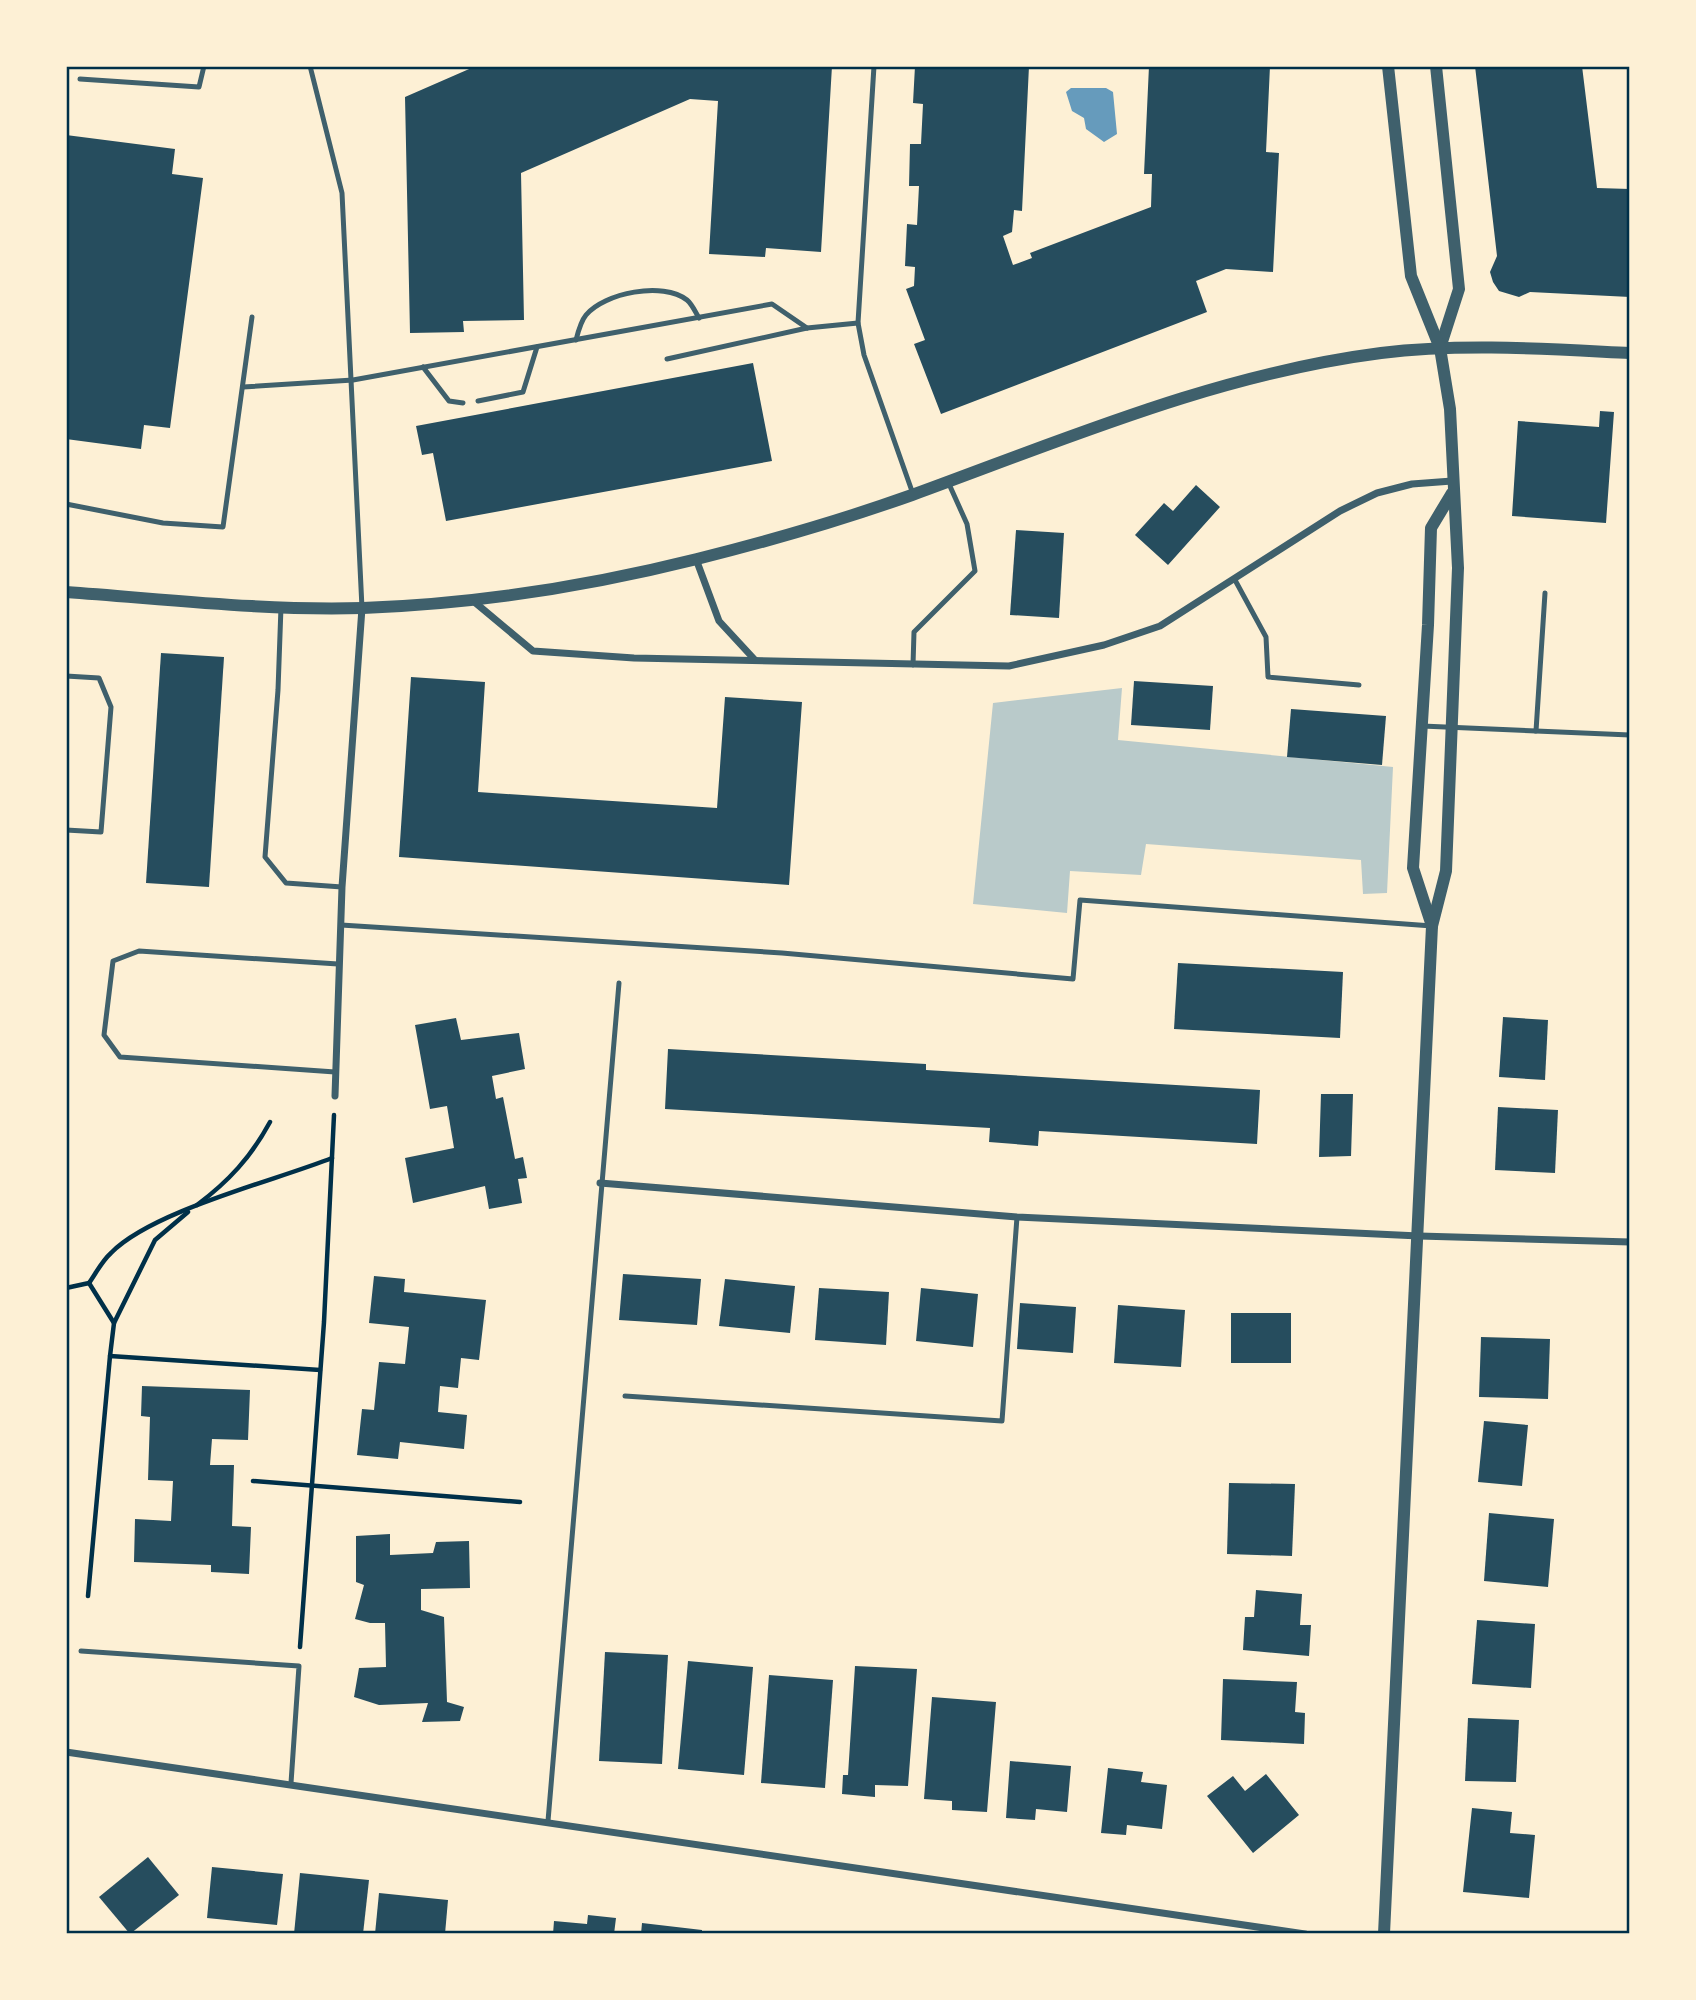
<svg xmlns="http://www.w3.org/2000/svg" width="1696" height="2000" font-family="'Roboto Condensed',sans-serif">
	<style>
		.green { fill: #b9caca }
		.water { fill: #669bbc }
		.building { fill: #264d5e }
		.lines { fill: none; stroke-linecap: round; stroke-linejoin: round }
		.path { stroke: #003049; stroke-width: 4.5 }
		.service { stroke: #3f606c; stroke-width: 5 }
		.minor { stroke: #3f606c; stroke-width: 7 }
		.tertiary { stroke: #3f606c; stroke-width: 12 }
		.neatline { fill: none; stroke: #003049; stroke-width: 2.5 }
	</style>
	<rect width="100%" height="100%" fill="#fdf0d5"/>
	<polygon class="green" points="1122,688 1118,740 1393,767 1387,893 1363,894 1361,860 1146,844 1141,875 1070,871 1067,913 973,904 993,703"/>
	<polygon class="water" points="1071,88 1106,88 1113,92 1117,134 1104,142 1086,129 1084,118 1072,111 1066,92"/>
	<g class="building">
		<polygon points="476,66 832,66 821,252 766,248 765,257 709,254 718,101 690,99 521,173 524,320 463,321 464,332 410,333 405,97"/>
		<polygon points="915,66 1029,66 1022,211 1014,210 1012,232 1003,236 1013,265 1032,258 1030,253 1151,207 1152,174 1144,174 1149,66 1270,66 1266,152 1279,153 1273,272 1226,269 1196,281 1207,312 941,414 914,344 925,340 906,289 914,286 915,267 905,266 907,224 917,225 919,186 909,186 910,144 921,144 923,104 913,103"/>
		<polygon points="1475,66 1582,66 1597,188 1630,189 1630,297 1530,292 1519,297 1499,291 1493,282 1490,272 1497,256"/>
		<polygon points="66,135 175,149 172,174 203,178 170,428 144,425 141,449 66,439"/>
		<polygon points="753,363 772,461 446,521 433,453 422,455 416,426"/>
		<polygon points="1600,411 1614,412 1606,523 1512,516 1518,421 1599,427"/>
		<polygon points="1196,485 1220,507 1168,565 1135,535 1164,503 1173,511"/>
		<polygon points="1016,530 1064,533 1059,618 1010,615"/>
		<polygon points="161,653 224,657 209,887 146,883"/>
		<polygon points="411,677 485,682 478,792 717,808 725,697 802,702 789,885 399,857"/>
		<polygon points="1134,681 1213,686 1210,730 1131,725"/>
		<polygon points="1291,709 1386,716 1382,765 1287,757"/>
		<polygon points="1178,963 1343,972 1340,1038 1174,1029"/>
		<polygon points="1503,1017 1548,1020 1545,1080 1499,1077"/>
		<polygon points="456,1018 461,1040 519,1033 525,1069 492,1076 496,1099 503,1097 515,1159 523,1157 527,1178 518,1179 522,1203 489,1209 485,1186 413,1203 405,1158 454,1148 447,1106 430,1109 415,1025"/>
		<polygon points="668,1049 926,1064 926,1070 1260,1090 1257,1144 1039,1131 1038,1146 989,1142 990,1128 665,1109"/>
		<polygon points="1321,1094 1353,1094 1351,1156 1319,1157"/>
		<polygon points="1498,1107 1558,1110 1555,1173 1495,1170"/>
		<polygon points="623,1274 701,1279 697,1325 619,1320"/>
		<polygon points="374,1276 405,1279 404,1292 486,1300 479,1360 461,1358 458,1388 440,1386 438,1412 467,1415 464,1449 400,1442 398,1459 357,1455 362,1409 374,1410 379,1362 405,1364 409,1327 369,1323"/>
		<polygon points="725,1279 795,1286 790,1333 719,1326"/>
		<polygon points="819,1288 889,1292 886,1345 815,1340"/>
		<polygon points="921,1288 978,1294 973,1347 916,1341"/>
		<polygon points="1020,1303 1076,1307 1073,1353 1017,1349"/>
		<polygon points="1118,1305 1185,1310 1181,1367 1114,1363"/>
		<rect x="1231" y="1313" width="60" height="50"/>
		<polygon points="1481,1337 1550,1339 1548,1399 1479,1397"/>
		<polygon points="142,1386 250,1390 248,1440 212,1439 210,1465 234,1465 232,1526 251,1527 249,1574 211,1572 211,1565 134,1562 135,1519 171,1521 173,1481 148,1480 150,1417 141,1416"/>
		<polygon points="1484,1421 1528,1425 1522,1486 1478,1482"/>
		<polygon points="1229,1483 1295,1484 1292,1556 1227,1554"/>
		<polygon points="1489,1513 1554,1519 1548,1587 1484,1581"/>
		<polygon points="390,1534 390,1555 433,1553 436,1542 469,1541 470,1588 421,1589 421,1610 444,1617 447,1702 464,1707 460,1721 422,1722 428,1703 379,1705 354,1697 359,1668 386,1667 385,1623 370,1623 355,1619 364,1585 356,1582 356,1536"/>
		<polygon points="1256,1590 1302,1594 1300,1625 1311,1625 1309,1656 1243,1650 1245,1617 1254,1617"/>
		<polygon points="1477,1620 1535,1624 1531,1688 1472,1684"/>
		<polygon points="605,1652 668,1655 662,1764 599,1761"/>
		<polygon points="688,1661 753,1667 744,1775 678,1769"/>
		<polygon points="855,1666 917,1669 908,1786 875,1785 875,1797 842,1794 843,1775 848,1775"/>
		<polygon points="769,1675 833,1680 825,1788 761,1783"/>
		<polygon points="1223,1679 1297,1682 1295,1712 1305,1713 1304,1744 1221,1740"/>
		<polygon points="932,1697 996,1702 987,1812 952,1810 952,1801 924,1799"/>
		<polygon points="1468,1718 1519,1720 1516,1782 1465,1781"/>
		<polygon points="1010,1761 1071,1766 1067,1812 1036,1809 1035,1820 1006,1818"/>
		<polygon points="1108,1768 1143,1772 1141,1782 1167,1785 1162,1829 1127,1825 1126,1835 1101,1833"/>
		<polygon points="1266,1774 1299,1815 1253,1853 1207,1796 1233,1776 1245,1791"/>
		<polygon points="1472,1808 1512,1812 1510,1833 1535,1835 1529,1898 1463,1892"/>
		<polygon points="148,1857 179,1895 130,1934 99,1897"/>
		<polygon points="212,1867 283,1874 277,1925 207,1918"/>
		<polygon points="300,1873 369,1880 363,1934 294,1934"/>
		<polygon points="379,1893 448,1900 445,1934 375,1934"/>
		<polygon points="588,1915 616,1918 614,1934 553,1934 554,1921 587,1924"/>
		<polygon points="642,1923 702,1930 702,1934 641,1934"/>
	</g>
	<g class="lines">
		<g class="path">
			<path d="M197,1205C229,1181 251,1157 270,1122"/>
			<path d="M89,1283C96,1273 102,1261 111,1253C152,1211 274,1181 332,1158"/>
			<polyline points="66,1288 89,1283 114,1323 110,1356"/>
			<polyline points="114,1323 155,1240 188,1212"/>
			<polyline points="253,1481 520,1502"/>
			<polyline points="88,1596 110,1356 320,1370"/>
			<polyline points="300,1647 324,1322 334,1115"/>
		</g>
		<g class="service">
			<polyline points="310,66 342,193 362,608"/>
			<polyline points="874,66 858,323 864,355 913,494"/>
			<polyline points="80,79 199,87 204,66"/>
			<path d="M576,340C578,332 581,321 586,315C604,293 663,281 687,300C692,304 696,313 699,318"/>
			<polyline points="667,359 807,328 858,323"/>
			<polyline points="423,367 449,401 463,403"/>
			<polyline points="243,387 353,380 772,304 807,328"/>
			<polyline points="478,401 523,392 537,347"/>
			<polyline points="66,504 163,523 223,527 252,317"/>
			<polyline points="1235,580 1266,637 1268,677 1359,685"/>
			<polyline points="281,607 278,690 265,857 286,883 342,887"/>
			<polyline points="913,665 914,632 975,571 967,524 949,484"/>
			<polyline points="66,676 99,678 111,707 101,832 66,830"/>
			<polyline points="1422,726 1536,731 1545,593"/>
			<polyline points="1536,731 1630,735"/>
			<polyline points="341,925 782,953 1073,979 1080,900 1432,926"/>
			<polyline points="335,1072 120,1057 104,1035 113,961 139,951 338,964"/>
			<polyline points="625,1396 1002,1421 1017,1217"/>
			<polyline points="81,1651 299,1666 291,1783"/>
			<polyline points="548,1821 619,983"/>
		</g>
		<g class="minor">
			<polyline points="696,559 719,621 755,660"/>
			<polyline points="472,600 533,651 634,658 1009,666 1104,645 1160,626 1340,511 1377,493 1412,484 1452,481"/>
			<polyline points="335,1096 342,887 362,608"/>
			<polyline points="600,1183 1017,1217 1419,1236 1630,1242"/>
			<polyline points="66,1752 1305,1934"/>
		</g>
		<g class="tertiary">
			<polyline points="1436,66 1459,289 1440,348"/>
			<path d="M66,592C165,599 264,611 363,608C475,604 589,586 697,559C769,541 842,520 912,495C1066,439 1217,374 1381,353C1463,343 1547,349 1630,353"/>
			<polyline points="1432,926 1413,868 1428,625 1431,528 1452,493"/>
			<polyline points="1384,1934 1432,926 1446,871 1458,568 1450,409 1440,348 1411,276 1388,66"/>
		</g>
	</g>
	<rect width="1696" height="2000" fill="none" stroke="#fdf0d5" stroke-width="136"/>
	<rect x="68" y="68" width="1560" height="1864" class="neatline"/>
</svg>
